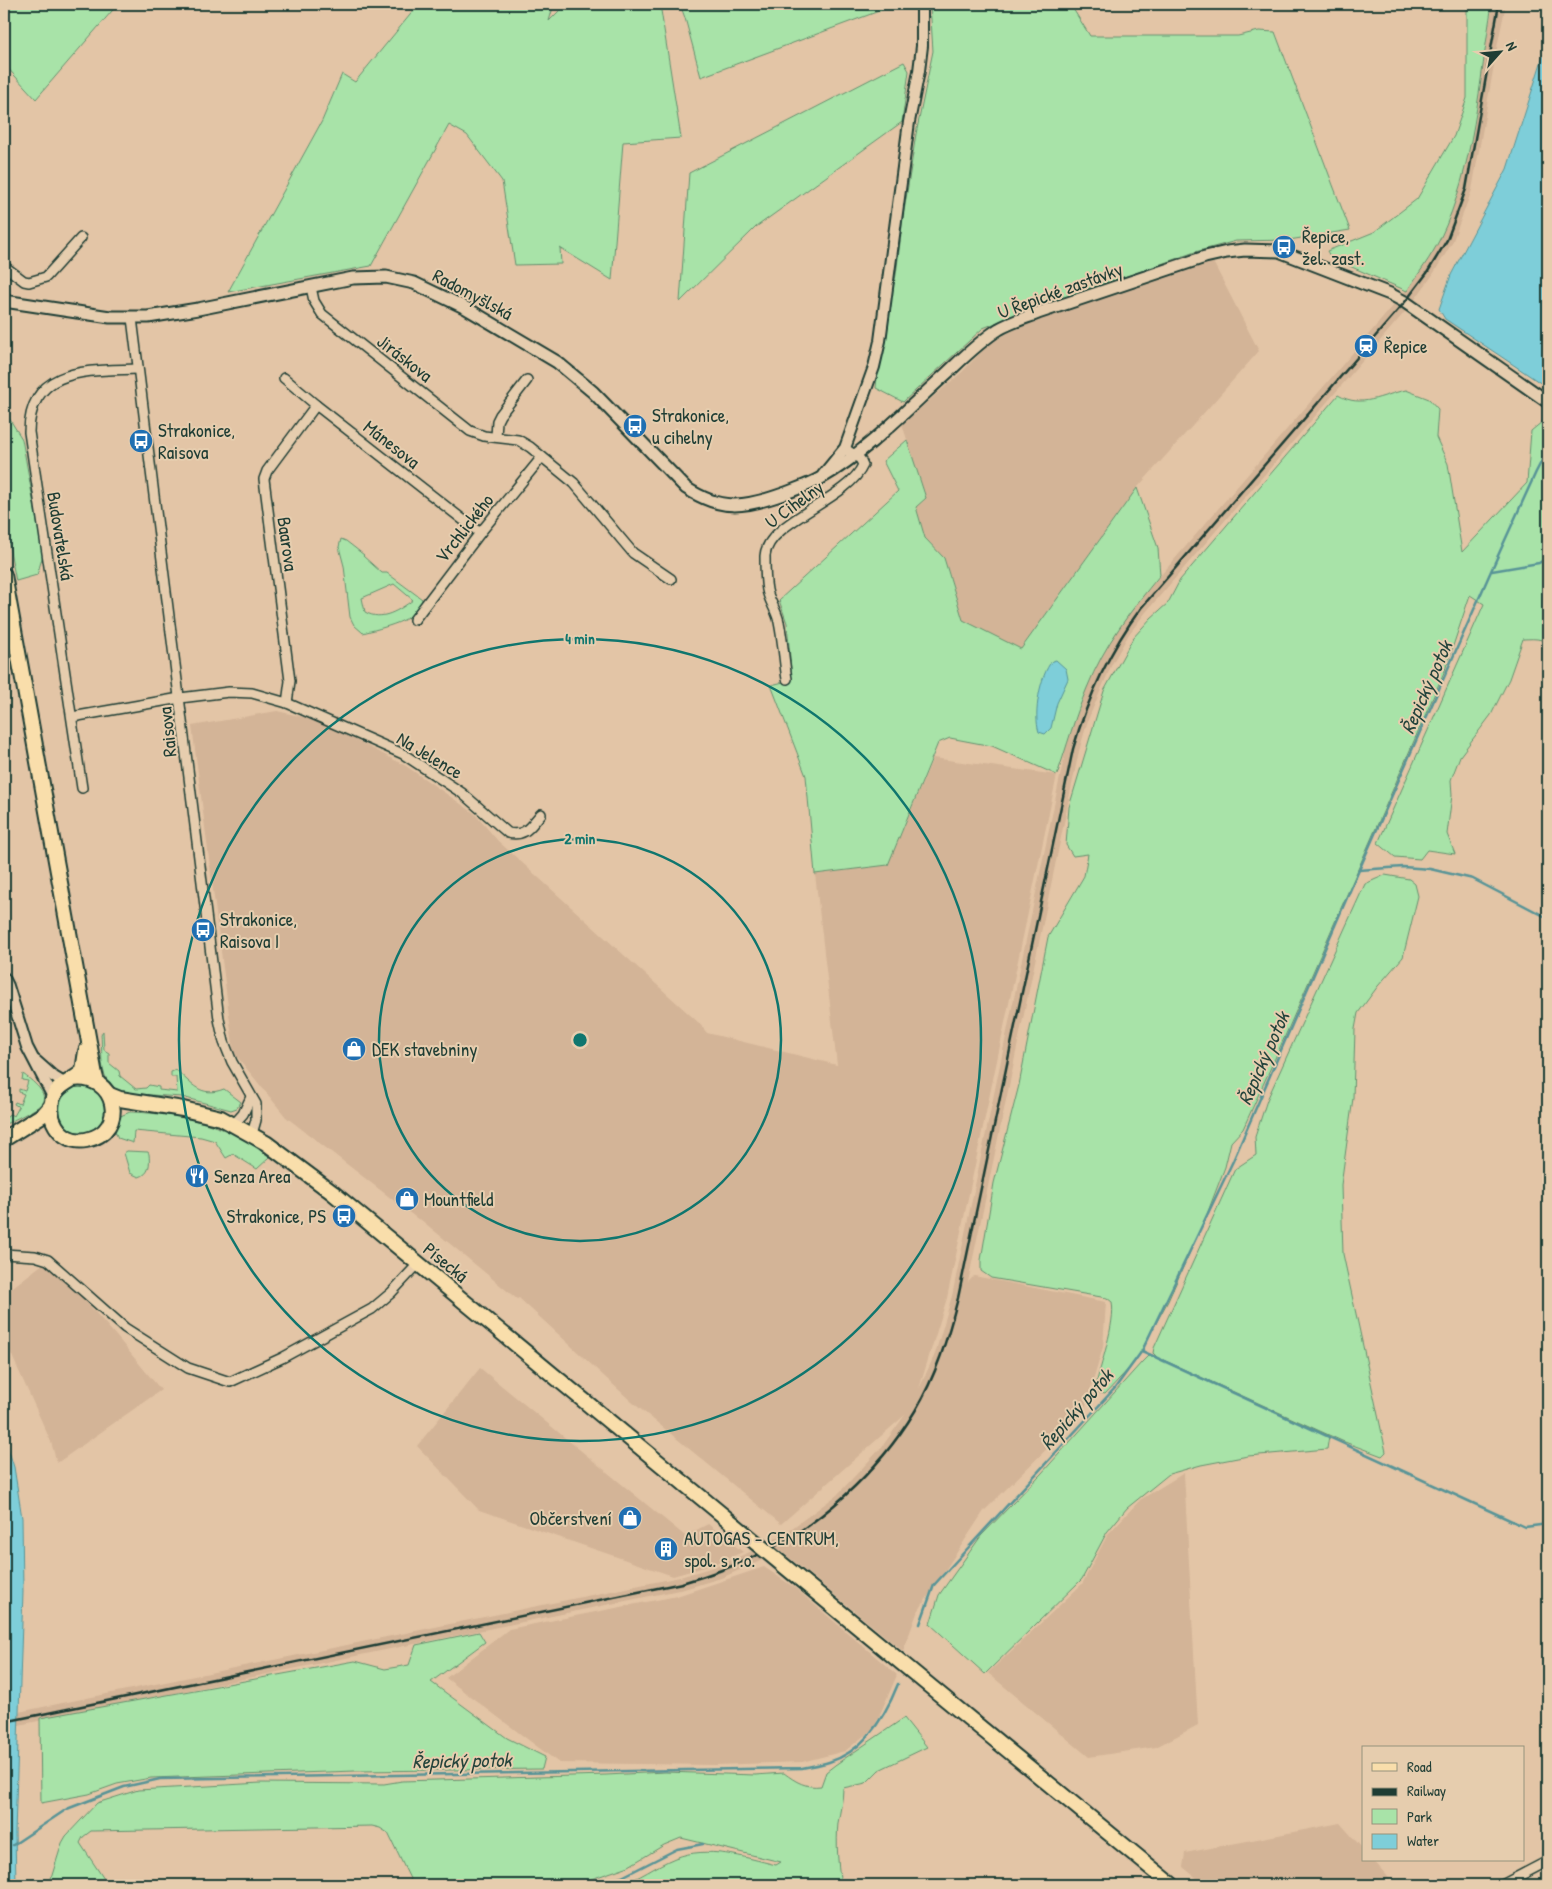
<svg xmlns="http://www.w3.org/2000/svg" width="1552" height="1889" font-family="'Patrick Hand',sans-serif">
	<style>
		.built { fill: #d3b497 }
		.green { fill: #a8e3a8; stroke: #64906e; fill-rule: evenodd }
		.water { fill: #7eced9; stroke: #589497 }
		.lines { fill: none; stroke-linecap: round; stroke-linejoin: round }
		.stream { stroke: #589497; stroke-width: 2.5 }
		.minor-casing { stroke: #1f3d34; stroke-width: 12 }
		.tertiary-casing { stroke: #1f3d34; stroke-width: 14 }
		.secondary-casing { stroke: #1f3d34; stroke-width: 15 }
		.primary-casing { stroke: #1f3d34; stroke-width: 18 }
		.minor { stroke: #e6cdae; stroke-width: 9 }
		.tertiary { stroke: #e6cdae; stroke-width: 10 }
		.secondary { stroke: #e6cdae; stroke-width: 11 }
		.primary { stroke: #f9deab; stroke-width: 14 }
		.rail { stroke: #1f3d34; stroke-width: 2.5 }
		.primary-bridge-casing { stroke: #1f3d34; stroke-width: 18; stroke-linecap: butt }
		.primary-bridge { stroke: #f9deab; stroke-width: 14 }
		.ring { fill: none; stroke: #0f766e; stroke-width: 2.5 }
		.labels { text-anchor: middle; dominant-baseline: central; stroke-width: 4; stroke-linejoin: round; paint-order: stroke }
		.poi-label { font-size: 19px; fill: #1f3d34; stroke: #e6cdae; text-anchor: start }
		.street-label { font-size: 19px; fill: #1f3d34; stroke: #e6cdae }
		.water-label { font-size: 20px; font-style: italic; fill: #24443c; stroke: #e6cdae }
		.centre { fill: #0f766e; stroke: #e6cdae; stroke-width: 2.5 }
		.ring-label { font-size: 15px; text-anchor: middle; font-weight: bold; fill: #0f766e; stroke: #e6cdae; stroke-width: 4; stroke-linejoin: round; paint-order: stroke }
	</style>
	<rect width="100%" height="100%" fill="#e3c5a6"/>
	<filter id="ink" filterUnits="userSpaceOnUse"><feTurbulence type="fractalNoise" baseFrequency=".02" numOctaves="2"/><feDisplacementMap in="SourceGraphic" scale="10" xChannelSelector="R" yChannelSelector="G"/><feConvolveMatrix kernelMatrix="1 2 1 2 8 2 1 2 1" color-interpolation-filters="sRGB"/></filter>
	<g filter="url(#ink)">
		<g class="built">
			<polygon points="1493,4 1506,4 1498,42 1472,190 1452,243 1432,276 1410,306 1146,612 1129,634 1112,664 1088,720 1079,751 968,1282 974,1276 1106,1302 1103,1347 1084,1412 984,1511 917,1613 903,1651 780,1550 758,1562 721,1578 684,1589 4,1728 4,1715 680,1577 717,1566 752,1551 784,1534 837,1495 881,1448 905,1415 781,1524 632,1402 519,1298 517,1299 420,1219 419,1220 286,1117 234,1053 192,726 277,711 317,720 406,766 474,813 498,841 699,1023 707,1033 837,1065 815,874 888,865 933,758 1057,775 947,1298 919,1389 935,1354 952,1296 1066,748 1076,715 1087,686 1101,658 1119,627 1136,604 1400,298 1430,256 1441,237 1460,187"/>
			<polygon points="1212,260 1259,351 1137,488 1021,649 963,621 944,558 925,538 916,507 926,498 902,424 962,372 988,345 1016,328"/>
			<polygon points="44,1263 76,1290 117,1337 161,1390 57,1463 51,1442 4,1338 4,1294"/>
			<polygon points="480,1368 685,1536 708,1524 743,1552 711,1565 673,1576 479,1510 417,1446"/>
			<polygon points="1184,1473 1198,1725 1156,1747 1089,1757 988,1673 1082,1584 1108,1534 1140,1500"/>
			<polygon points="764,1567 795,1588 897,1675 874,1728 845,1751 802,1762 716,1765 559,1763 446,1678 509,1629 677,1596"/>
			<polygon points="1340,1823 1363,1849 1363,1860 1373,1860 1395,1885 1205,1885 1183,1867 1185,1853"/>
		</g>
		<g class="green">
			<polygon points="4,4 118,4 36,99 4,64"/>
			<polygon points="419,4 554,4 549,21 566,4 660,4 681,138 623,142 612,280 560,248 561,264 515,265 502,181 467,135 449,125 371,266 228,292 322,121 342,74 355,82"/>
			<polygon points="680,4 898,4 701,77 685,18"/>
			<polygon points="930,4 1070,4 1090,36 1238,36 1259,31 1275,32 1350,230 1289,240 1236,241 1195,252 1022,313 983,328 903,402 876,388 880,341 896,275 903,218 916,134 933,51"/>
			<path d="M1467,4H1492C1479,82 1475,166 1440,239C1431,257 1418,274 1407,291L1331,258L1327,251L1374,232L1417,199L1454,136L1467,98Z"/>
			<polygon points="904,62 909,71 902,122 756,227 680,302 689,173"/>
			<path d="M1406,390L1429,399L1438,409L1436,437L1448,464L1462,552L1527,483L1531,431L1548,417V651L1542,640C1535,638 1530,639 1523,639L1509,679L1491,715L1460,756L1451,780L1452,795L1447,834L1455,854L1427,850L1420,859L1395,857L1378,843L1484,604L1470,595L1445,670L1286,1034L1243,1129L1231,1142L1225,1167L1207,1214L1168,1301L1135,1362L1105,1394L1097,1392L1095,1388C1100,1367 1116,1322 1112,1302L1107,1298L991,1278L981,1271V1260L994,1183L1019,1085L1048,937L1084,876L1088,854L1073,856L1066,845L1069,807L1104,691L1133,638L1151,618L1168,603L1180,580L1338,395C1362,409 1381,395 1406,390Z"/>
			<polygon points="4,410 22,439 43,555 37,575 16,581 4,520"/>
			<path d="M907,440L926,498L916,507L925,538L944,558L963,620L1021,649L1137,488L1158,548L1160,575C1131,610 1104,645 1087,688C1075,716 1067,746 1057,775L992,746L950,738L938,743L888,865L815,874L806,776L771,685L792,680L787,623L779,600L898,491L883,461Z"/>
			<path d="M341,539L346,541L364,555L363,556L382,573H387L422,599C421,621 380,628 363,633L354,625L350,617L344,566L339,547ZM394,584L413,600C399,610 382,622 365,612L362,598Z"/>
			<polygon points="1385,875 1409,879 1415,884 1418,896 1403,957 1378,986 1358,1013 1355,1029 1353,1098 1341,1185 1343,1254 1386,1452 1382,1456 1342,1441 1161,1359 1329,1436 1327,1449 1248,1456 1201,1465 1169,1474 1127,1508 1107,1532 1082,1579 985,1674 930,1624 939,1595 981,1536 1041,1474 1142,1362 1150,1354 1157,1357 1153,1353 1154,1348 1235,1169 1256,1155 1255,1137 1267,1100 1365,884"/>
			<path d="M103,1031L104,1050L109,1053V1063L119,1071L120,1076L136,1089L146,1088L149,1085L159,1087V1090L177,1092L176,1077H171V1072L176,1070C192,1084 201,1098 224,1089L241,1102L237,1108L231,1110L182,1097L120,1093C97,1077 103,1059 101,1034Z"/>
			<path d="M23,1074C63,1103 37,1107 8,1123H4V1120H5L9,1114L14,1116L19,1107L14,1104L15,1102L20,1104L24,1094L19,1092V1089L25,1091L28,1081L22,1080Z"/>
			<circle cx="82" cy="1110" r="24"/>
			<path d="M130,1112C167,1113 207,1120 240,1137C251,1143 260,1151 270,1157L257,1169L233,1154L226,1158L215,1141L201,1137L134,1131L133,1143L118,1138L113,1127L118,1117Z"/>
			<path d="M127,1151L148,1152L149,1154C150,1164 150,1174 139,1177L130,1173L124,1153Z"/>
			<polygon points="479,1632 485,1642 431,1682 507,1738 545,1757 542,1769 356,1771 151,1778 117,1784 89,1794 41,1803 40,1718 355,1661 385,1669 409,1665 416,1645"/>
			<path d="M904,1718L927,1747L879,1770L866,1783L843,1788C843,1800 840,1811 838,1823C836,1844 838,1865 841,1885H619C640,1879 655,1866 675,1858C708,1845 743,1857 776,1865L781,1862L681,1838L664,1845L629,1866L574,1885H413L388,1833L380,1828L372,1826L91,1831L83,1837L80,1843L108,1885H49L62,1843L66,1836L97,1803L138,1790L261,1783L384,1784L402,1781L606,1775L665,1772L755,1775L784,1773C796,1782 806,1788 821,1786L826,1772L835,1765Z"/>
		</g>
		<g class="water">
			<polygon points="1548,41 1548,388 1445,319 1439,309 1451,275 1507,169"/>
			<path d="M1056,660L1066,669L1068,679L1057,703L1051,728L1045,734L1039,732C1033,715 1040,675 1052,661Z"/>
			<polygon points="4,1436 14,1467 22,1518 23,1592 15,1832 16,1885 4,1885"/>
		</g>
		<g class="lines">
			<g class="stream">
				<polyline points="1492,571 1539,563 1548,557"/>
				<polyline points="1359,870 1403,867 1430,869 1473,879 1548,918"/>
				<polyline points="1142,1351 1525,1527 1548,1524"/>
				<polyline points="920,1624 934,1585 1115,1388 1142,1351 1233,1161 1359,870 1491,571 1536,472 1548,449"/>
				<path d="M13,1845L67,1809L124,1787L160,1779L802,1768C811,1766 820,1765 829,1762C865,1751 885,1717 898,1684"/>
				<polyline points="597,1885 622,1877 677,1849 703,1844"/>
			</g>
			<g class="minor-casing">
				<g id="minor">
					<polyline points="4,266 24,281 29,282 46,277 81,238"/>
					<polyline points="311,287 314,301 322,314 470,431 484,436 518,440 530,447 574,483 633,553 671,579"/>
					<polyline points="132,318 219,1019 224,1042 232,1062 256,1104 256,1120 252,1134"/>
					<polyline points="284,378 316,405 480,533"/>
					<polyline points="496,437 497,421 500,415 527,380"/>
					<polyline points="414,620 480,533 542,457"/>
					<path d="M787,679C784,661 783,641 779,622C777,611 769,601 767,590C765,580 765,566 765,556C767,521 848,500 863,465C858,452 852,456 845,448"/>
					<polyline points="287,703 290,681 264,479 267,471 316,405"/>
					<path d="M72,717L180,698L229,692L252,693L287,703L403,754L462,793L508,833C526,837 530,826 541,814"/>
					<path d="M82,788L29,432C30,366 89,371 137,369"/>
					<polyline points="234,1124 243,1114 251,1097"/>
					<polyline points="4,1254 35,1256 48,1260 125,1328 188,1368 230,1382 282,1358 372,1309 391,1293 418,1264"/>
					<polyline points="1502,1885 1548,1861"/>
				</g>
			</g>
			<g class="tertiary-casing">
				<g id="tertiary">
					<polyline points="823,475 845,448 874,367 880,341 909,122 919,71 922,46 922,4"/>
					<polyline points="4,978 8,986 27,1047 53,1097"/>
					<polyline points="36,1061 54,1077 64,1083"/>
				</g>
			</g>
			<g class="secondary-casing">
				<path id="secondary" d="M4,301L110,317H148L198,309L353,278L386,277L414,283L466,308L557,362L593,392L686,488C721,511 744,508 783,494C796,489 809,485 821,478C868,451 907,409 947,373C963,358 980,341 999,329C1011,322 1025,318 1038,313L1205,257L1227,252L1245,250L1279,251L1390,294L1405,302L1548,402"/>
			</g>
			<g class="primary-casing">
				<g id="primary">
					<polyline points="4,575 95,1075 97,1082"/>
					<path d="M72,1079C117,1072 129,1132 86,1140C60,1145 42,1114 56,1092C63,1082 75,1080 83,1071L86,1051"/>
					<polyline points="110,1095 120,1099 183,1109 221,1118 266,1143 333,1193 686,1485"/>
					<polyline points="4,1139 44,1114 50,1107"/>
					<polyline points="937,1692 1172,1885"/>
				</g>
			</g>
			<use href="#minor" class="minor"/>
			<use href="#tertiary" class="tertiary"/>
			<use href="#secondary" class="secondary"/>
			<use href="#primary" class="primary"/>
			<path class="rail" d="M4,1722L682,1583C706,1576 730,1568 753,1557C817,1529 879,1471 915,1411C936,1376 948,1337 958,1298L1073,749C1088,697 1109,651 1141,608L1405,302L1427,273L1447,240L1466,189L1499,4"/>
			<g class="primary-bridge-casing">
				<polyline id="primary-bridge" points="686,1485 937,1692"/>
			</g>
			<use href="#primary-bridge" class="primary-bridge"/>
		</g>
	</g>
	<g class="ring">
		<circle cx="580" cy="1040" r="201"/>
		<circle cx="580" cy="1040" r="401"/>
	</g>
	<defs>
		<g id="bus-disc" transform="scale(1.25)"><circle r="9.5" fill="#1f6fb2" stroke="#e6cdae"/><path d="M-5-6H5V4H4V6H2V4H-2V6H-4V4H-5ZM-3.5-4V0h7V-4ZM-3.5 1.2v1.5H-2V1.2ZM2 1.2v1.5H3.5V1.2Z" fill="#fff"/></g>
		<g id="station-disc" transform="scale(1.25)"><circle r="9.5" fill="#1f6fb2" stroke="#e6cdae"/><path d="M-3-6H3Q5-6 5-4V2Q5 4 3 4L4.5 6H3L1.5 4h-3L-3 6H-4.5L-3 4Q-5 4-5 2V-4Q-5-6-3-6ZM-3.5-4v3h7v-3ZM-3.5 1v1.5H-2V1ZM2 1v1.5H3.5V1Z" fill="#fff"/></g>
		<g id="shop-disc" transform="scale(1.25)"><circle r="9.5" fill="#1f6fb2" stroke="#e6cdae"/><path d="M-5-2.5h2.3a2.7 3.5 0 0 1 5.4 0H5L5.5 6h-11ZM-1.5-2.5h3a1.5 2.3 0 0 0-3 0Z" fill="#fff"/></g>
		<g id="restaurant-disc" transform="scale(1.25)"><circle r="9.5" fill="#1f6fb2" stroke="#e6cdae"/><path d="M-5-6h1v4h1v-4h1v4h1v-4h1v5L-1.5 .5V6h-2V.5L-5-1ZM5-6V6H3V1.5H1.5Q1.5-4 5-6Z" fill="#fff"/></g>
		<g id="building-disc" transform="scale(1.25)"><circle r="9.5" fill="#1f6fb2" stroke="#e6cdae"/><path d="M-4-6H4V6H1V3H-1V6H-4ZM-2.5-4.3h1.7v1.8h-1.7ZM.8-4.3h1.7v1.8H.8ZM-2.5-1h1.7V.8h-1.7ZM.8-1h1.7V.8H.8Z" fill="#fff"/></g>
	</defs>
	<g fill-rule="evenodd">
		<use href="#bus-disc" x="1284" y="247"/>
		<use href="#station-disc" x="1366" y="346"/>
		<use href="#bus-disc" x="635" y="426"/>
		<use href="#bus-disc" x="141" y="441"/>
		<use href="#bus-disc" x="203" y="930"/>
		<use href="#shop-disc" x="354" y="1049"/>
		<use href="#restaurant-disc" x="197" y="1176"/>
		<use href="#shop-disc" x="407" y="1199"/>
		<use href="#bus-disc" x="344" y="1216"/>
		<use href="#shop-disc" x="630" y="1518"/>
		<use href="#building-disc" x="666" y="1549"/>
	</g>
	<g class="labels">
		<g class="poi-label">
			<text x="1302" y="236">Řepice,<tspan x="1302" dy="22">žel. zast.</tspan></text>
			<text x="1384" y="346">Řepice</text>
			<text x="652" y="415">Strakonice,<tspan x="652" dy="22">u cihelny</tspan></text>
			<text x="158" y="430">Strakonice,<tspan x="158" dy="22">Raisova</tspan></text>
			<text x="220" y="919">Strakonice,<tspan x="220" dy="22">Raisova I</tspan></text>
			<text x="372" y="1049">DEK stavebniny</text>
			<text x="214" y="1176">Senza Area</text>
			<text x="424" y="1199">Mountfield</text>
			<text x="326" y="1216" text-anchor="end">Strakonice, PS</text>
			<text x="612" y="1518" text-anchor="end">Občerstvení</text>
			<text x="684" y="1538">AUTOGAS - CENTRUM,<tspan x="684" dy="22">spol. s r.o.</tspan></text>
		</g>
		<g class="street-label">
			<text transform="translate(1060 290) rotate(-20)">U Řepické zastávky</text>
			<text transform="translate(473 294) rotate(28)">Radomyšlská</text>
			<text transform="translate(405 358) rotate(38)">Jiráskova</text>
			<text transform="translate(392 444) rotate(38)">Mánesova</text>
			<text transform="translate(794 504) rotate(-36)">U Cihelny</text>
			<text transform="translate(464 528) rotate(-52)">Vrchlického</text>
			<text transform="translate(61 536) rotate(81)">Budovatelská</text>
			<text transform="translate(288 544) rotate(82)">Baarova</text>
			<text transform="translate(167 732) rotate(-96)">Raisova</text>
			<text transform="translate(430 755) rotate(31)">Na Jelence</text>
			<text transform="translate(446 1262) rotate(39)">Písecká</text>
		</g>
		<g class="water-label">
			<text transform="translate(1426 687) rotate(-66)">Řepický potok</text>
			<text transform="translate(1263 1058) rotate(-66)">Řepický potok</text>
			<text transform="translate(1076 1409) rotate(-49)">Řepický potok</text>
			<text transform="translate(462 1760) rotate(-1)">Řepický potok</text>
		</g>
	</g>
	<circle cx="580" cy="1040" r="8" class="centre"/>
	<g class="ring-label">
		<text x="580" y="644">4 min</text>
		<text x="580" y="844">2 min</text>
	</g>
	<rect width="1552" height="1889" fill="none" stroke="#e6cdae" stroke-width="20"/>
	<rect x="10" y="10" width="1532" height="1869" fill="none" stroke="#1f3d34" stroke-width="2" filter="url(#ink)"/>
	<rect x="1362" y="1746" width="162" height="115" fill="#e6cdae" stroke="#96937d"/>
	<rect x="1372" y="1763" width="25" height="8" fill="#f9deab" stroke="#96937d"/>
	<text x="1407" y="1772" font-size="15" fill="#1f3d34">Road</text>
	<rect x="1372" y="1788" width="25" height="8" fill="#1f3d34" stroke="#96937d"/>
	<text x="1407" y="1796" font-size="15" fill="#1f3d34">Railway</text>
	<rect x="1372" y="1809" width="25" height="15" fill="#a8e3a8" stroke="#96937d"/>
	<text x="1407" y="1822" font-size="15" fill="#1f3d34">Park</text>
	<rect x="1372" y="1834" width="25" height="15" fill="#7eced9" stroke="#96937d"/>
	<text x="1407" y="1846" font-size="15" fill="#1f3d34">Water</text>
	<g transform="translate(1500 52) rotate(63)" stroke="#e6cdae" stroke-width="4" paint-order="stroke">
	<path d="M0-4L9 19L0 12L-9 19Z" fill="#1f3d34"/>
	<text y="-8" font-size="14" font-weight="bold" text-anchor="middle" fill="#1f3d34">N</text>
	</g>
</svg>
